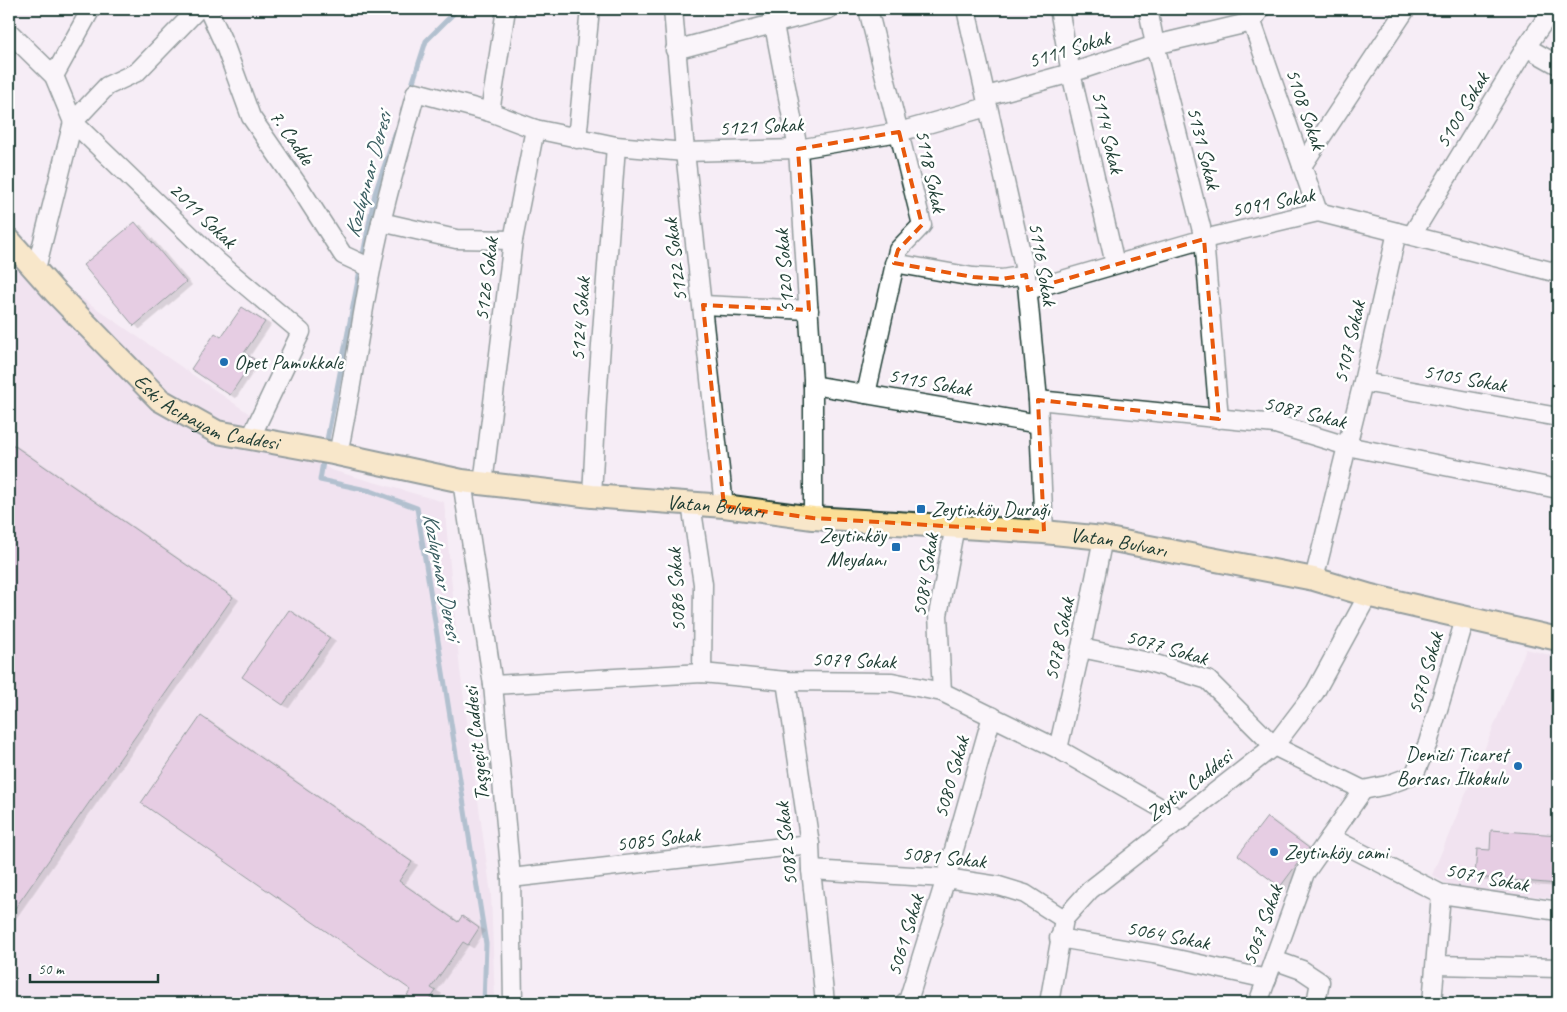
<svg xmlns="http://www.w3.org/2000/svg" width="1567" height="1012" font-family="Caveat,sans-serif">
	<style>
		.built { fill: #ebd8e9 }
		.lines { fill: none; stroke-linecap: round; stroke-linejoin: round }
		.stream { stroke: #608ba0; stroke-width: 5 }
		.building { fill: #d2a7cc; stroke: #1f3d34; filter: url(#shadow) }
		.minor-casing { stroke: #1f3d34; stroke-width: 21 }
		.major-casing { stroke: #1f3d34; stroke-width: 26 }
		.minor { stroke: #fff; stroke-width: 18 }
		.major { stroke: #fbdf96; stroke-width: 22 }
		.marked { fill: none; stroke: #e8590c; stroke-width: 4; stroke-dasharray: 10 6; stroke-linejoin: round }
		.poi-dot { fill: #1f6fb2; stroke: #fff; stroke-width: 2 }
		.labels { text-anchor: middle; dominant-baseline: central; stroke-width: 5; stroke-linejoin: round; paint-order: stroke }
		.street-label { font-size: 21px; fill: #1f3d34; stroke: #fff }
		.poi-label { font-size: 21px; fill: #1f3d34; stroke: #fff; text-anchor: start }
		.water-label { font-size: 22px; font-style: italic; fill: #3a5e61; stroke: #fff }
	</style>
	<defs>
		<filter id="shadow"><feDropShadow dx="5.5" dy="3" stdDeviation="0" flood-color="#0004"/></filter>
	</defs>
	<rect width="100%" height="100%" fill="#f6edf5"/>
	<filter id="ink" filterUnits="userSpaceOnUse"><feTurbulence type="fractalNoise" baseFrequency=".02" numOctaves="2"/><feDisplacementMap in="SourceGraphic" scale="10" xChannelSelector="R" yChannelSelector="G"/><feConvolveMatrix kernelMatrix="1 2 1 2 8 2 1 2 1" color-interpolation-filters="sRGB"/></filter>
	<g filter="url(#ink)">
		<g class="built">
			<polygon points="9,237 48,275 331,470 444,502 460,670 491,894 495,1003 9,1003"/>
			<polygon points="1526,649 1558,657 1558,899 1450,886 1432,875"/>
		</g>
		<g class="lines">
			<g class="stream">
				<polyline points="410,91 426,41 458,9"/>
				<polyline points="326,445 375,193 396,132"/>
				<polyline points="324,456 320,480 371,491 417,508 486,944 484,1003"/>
			</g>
		</g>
		<g class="building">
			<polygon points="135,222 186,282 134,326 83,265"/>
			<polygon points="242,307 265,322 244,353 254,359 230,395 191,369 215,333 221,337"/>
			<polygon points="9,442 233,597 9,917"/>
			<polygon points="289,610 330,638 283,705 242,677"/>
			<polygon points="201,716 412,862 399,881 458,922 462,916 479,928 468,945 463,942 431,988 436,991 427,1003 418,1003 407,995 411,990 141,803"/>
			<polygon points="1267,817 1309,848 1280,887 1238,855"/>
			<polygon points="1491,830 1558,835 1558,884 1475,877 1477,849 1490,850"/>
		</g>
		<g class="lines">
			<g class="minor-casing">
				<g id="minor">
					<polyline points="208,9 225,46 251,117 300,188 343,255 371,268"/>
					<polyline points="673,9 685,152 724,506"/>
					<polyline points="966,9 1026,275 1038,400 1044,532"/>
					<polyline points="1059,9 1071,73 1115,264"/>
					<polyline points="1148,9 1155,45 1204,239 1219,419"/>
					<polyline points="1252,22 1318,212"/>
					<polyline points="1252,22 1260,9"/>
					<polyline points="774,25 798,149 813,379 813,518"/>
					<polyline points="9,32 54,76 73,122 218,262 301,332 250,439"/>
					<polyline points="1526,47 1558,65"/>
					<polyline points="675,50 829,9"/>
					<polyline points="54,76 91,9"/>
					<polyline points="987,96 1071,73 1155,45 1252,22"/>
					<polyline points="490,112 506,9"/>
					<polyline points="73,122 107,86 137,72 198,9"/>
					<polyline points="535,129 616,146 685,152 798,149 899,132 987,107"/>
					<polyline points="577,139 590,9"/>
					<polyline points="1302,166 1406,9"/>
					<polyline points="381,222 456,239 513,240"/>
					<polyline points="1412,235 1526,47 1553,9"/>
					<polyline points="894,263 973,277 1002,279 1026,275"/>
					<polyline points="36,269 73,122"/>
					<polyline points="1028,290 1204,239 1318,212 1558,273"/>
					<polyline points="703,305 809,310"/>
					<polyline points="1363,382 1558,417"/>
					<polyline points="813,385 1039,424"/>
					<polyline points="866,394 898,250 922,225 868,9"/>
					<polyline points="1038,400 1275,424 1347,446 1558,489"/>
					<path d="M338,454C351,393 359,331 371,270C382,210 400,151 416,92L490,112L535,129L513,240L483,484"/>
					<polyline points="462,481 493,685 511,878 513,1003"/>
					<polyline points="592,496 597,399 616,146"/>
					<polyline points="691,504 703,584 702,673"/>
					<polyline points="1314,579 1363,382 1397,232"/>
					<polyline points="1081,648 1149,662 1208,680 1274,746 1363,790"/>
					<polyline points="786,681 810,844 811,870 825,1003"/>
					<polyline points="493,685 702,673 786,681 892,682 942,692 1058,749 1182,820"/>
					<polyline points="942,692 938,615 955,526"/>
					<polyline points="1058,749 1081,648 1103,538"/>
					<polyline points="1363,790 1387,785 1414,775 1428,743 1465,619"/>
					<polyline points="1330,837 1441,894 1558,911"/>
					<polyline points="811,870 946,878 999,886 1025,894 1064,919"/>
					<polyline points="511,878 810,844"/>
					<polyline points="1059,938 1154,954 1267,979"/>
					<polyline points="1274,960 1302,970 1320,982 1316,1003"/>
					<polyline points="1436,965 1558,968"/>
					<polyline points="904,1003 908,1001 946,878 992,716"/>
					<polyline points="1049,1003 1064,919 1090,890 1274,746 1315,692 1368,595"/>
					<polyline points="1258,1003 1305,873 1363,790"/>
					<polyline points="1432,1003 1441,894"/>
				</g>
			</g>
			<g class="major-casing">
				<g id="major">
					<path id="s1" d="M9,240L55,292L160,400L217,432L333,453L462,481L592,496L724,506L813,518L1044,532L1103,538L1314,579L1371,596L1558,639"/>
				</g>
			</g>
			<use href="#minor" class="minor"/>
			<use href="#major" class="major"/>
		</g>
	</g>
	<path d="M0 0H1567V1012H0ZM899,132L922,225L898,250L894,263L973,277L1002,279L1026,275L1028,290L1204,239L1219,419L1038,400L1044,532L813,518L724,506L703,305L809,310L798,149Z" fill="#f6edf5" fill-opacity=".55" fill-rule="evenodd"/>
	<path class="marked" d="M899,132L922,225L898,250L894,263L973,277L1002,279L1026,275L1028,290L1204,239L1219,419L1038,400L1044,532L813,518L724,506L703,305L809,310L798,149Z"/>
	<g class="poi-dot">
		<circle cx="224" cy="362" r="5"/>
		<rect x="916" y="504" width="10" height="10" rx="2.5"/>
		<rect x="891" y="542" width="10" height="10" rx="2.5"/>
		<circle cx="1518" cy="766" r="5"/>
		<circle cx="1274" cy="852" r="5"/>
	</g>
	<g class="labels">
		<g class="street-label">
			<text transform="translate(1069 49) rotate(-17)">5111 Sokak</text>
			<text transform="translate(1306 109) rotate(71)">5108 Sokak</text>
			<text transform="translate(1462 110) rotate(-59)">5100 Sokak</text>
			<text transform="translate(761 126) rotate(-3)">5121 Sokak</text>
			<text transform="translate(1108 132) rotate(77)">5114 Sokak</text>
			<text transform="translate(292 137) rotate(55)">7. Cadde</text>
			<text transform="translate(1204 148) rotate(76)">5131 Sokak</text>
			<text transform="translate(931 171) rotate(78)">5118 Sokak</text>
			<text transform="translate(1273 202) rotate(-11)">5091 Sokak</text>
			<text transform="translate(203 215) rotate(44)">2011 Sokak</text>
			<text transform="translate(675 260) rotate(-97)">5122 Sokak</text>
			<text transform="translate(1043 264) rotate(80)">5116 Sokak</text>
			<text transform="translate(784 271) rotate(-94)">5120 Sokak</text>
			<text transform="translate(486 279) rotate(-83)">5126 Sokak</text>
			<text transform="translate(580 319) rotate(-86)">5124 Sokak</text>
			<text transform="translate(1349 342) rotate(-77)">5107 Sokak</text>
			<text transform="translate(1465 378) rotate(10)">5105 Sokak</text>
			<text transform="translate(930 382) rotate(10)">5115 Sokak</text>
			<text stroke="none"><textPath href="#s1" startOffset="268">Eski Acıpayam Caddesi</textPath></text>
			<text transform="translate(1305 412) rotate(14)">5087 Sokak</text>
			<text stroke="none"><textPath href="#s1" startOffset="790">Vatan Bulvarı</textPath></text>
			<text stroke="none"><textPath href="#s1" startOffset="1195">Vatan Bulvarı</textPath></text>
			<text transform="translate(925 575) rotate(-81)">5084 Sokak</text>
			<text transform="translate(676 590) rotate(-93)">5086 Sokak</text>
			<text transform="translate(1059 639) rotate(-78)">5078 Sokak</text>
			<text transform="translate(1167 647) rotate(16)">5077 Sokak</text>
			<text transform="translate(854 660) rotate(2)">5079 Sokak</text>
			<text transform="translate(1425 673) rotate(-74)">5070 Sokak</text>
			<text transform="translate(476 744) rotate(-96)">Taşgeçit Caddesi</text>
			<text transform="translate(951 777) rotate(-74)">5080 Sokak</text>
			<text transform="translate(1189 785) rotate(-38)">Zeytin Caddesi</text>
			<text transform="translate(658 839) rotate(-7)">5085 Sokak</text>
			<text transform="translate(786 844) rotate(-96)">5082 Sokak</text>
			<text transform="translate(944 857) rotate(6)">5081 Sokak</text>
			<text transform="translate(1487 877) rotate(11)">5071 Sokak</text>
			<text transform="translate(1262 925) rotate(-70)">5067 Sokak</text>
			<text transform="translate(905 935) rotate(-73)">5061 Sokak</text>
			<text transform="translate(1168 935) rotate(11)">5064 Sokak</text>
		</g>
		<g class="poi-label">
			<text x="234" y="362">Opet Pamukkale</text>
			<text x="931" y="509">Zeytinköy Durağı</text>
			<text x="886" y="535" text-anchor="end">Zeytinköy<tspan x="886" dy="24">Meydanı</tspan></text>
			<text x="1508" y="754" text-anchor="end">Denizli Ticaret<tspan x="1508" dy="24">Borsası İlkokulu</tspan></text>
			<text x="1284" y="852">Zeytinköy cami</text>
		</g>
		<g class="water-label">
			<text transform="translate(368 175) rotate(-75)">Kozlupınar Deresi</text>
			<text transform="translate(442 576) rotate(79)">Kozlupınar Deresi</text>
		</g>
	</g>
	<rect width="1567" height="1012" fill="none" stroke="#fff" stroke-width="30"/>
	<rect x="15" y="15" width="1537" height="982" fill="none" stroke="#1f3d34" stroke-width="2" filter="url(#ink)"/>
	<path d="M30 974v8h128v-8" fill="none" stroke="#1f3d34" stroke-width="2.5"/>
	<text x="38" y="974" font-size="15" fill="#1f3d34" stroke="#ffffff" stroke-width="4" paint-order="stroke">50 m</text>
</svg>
